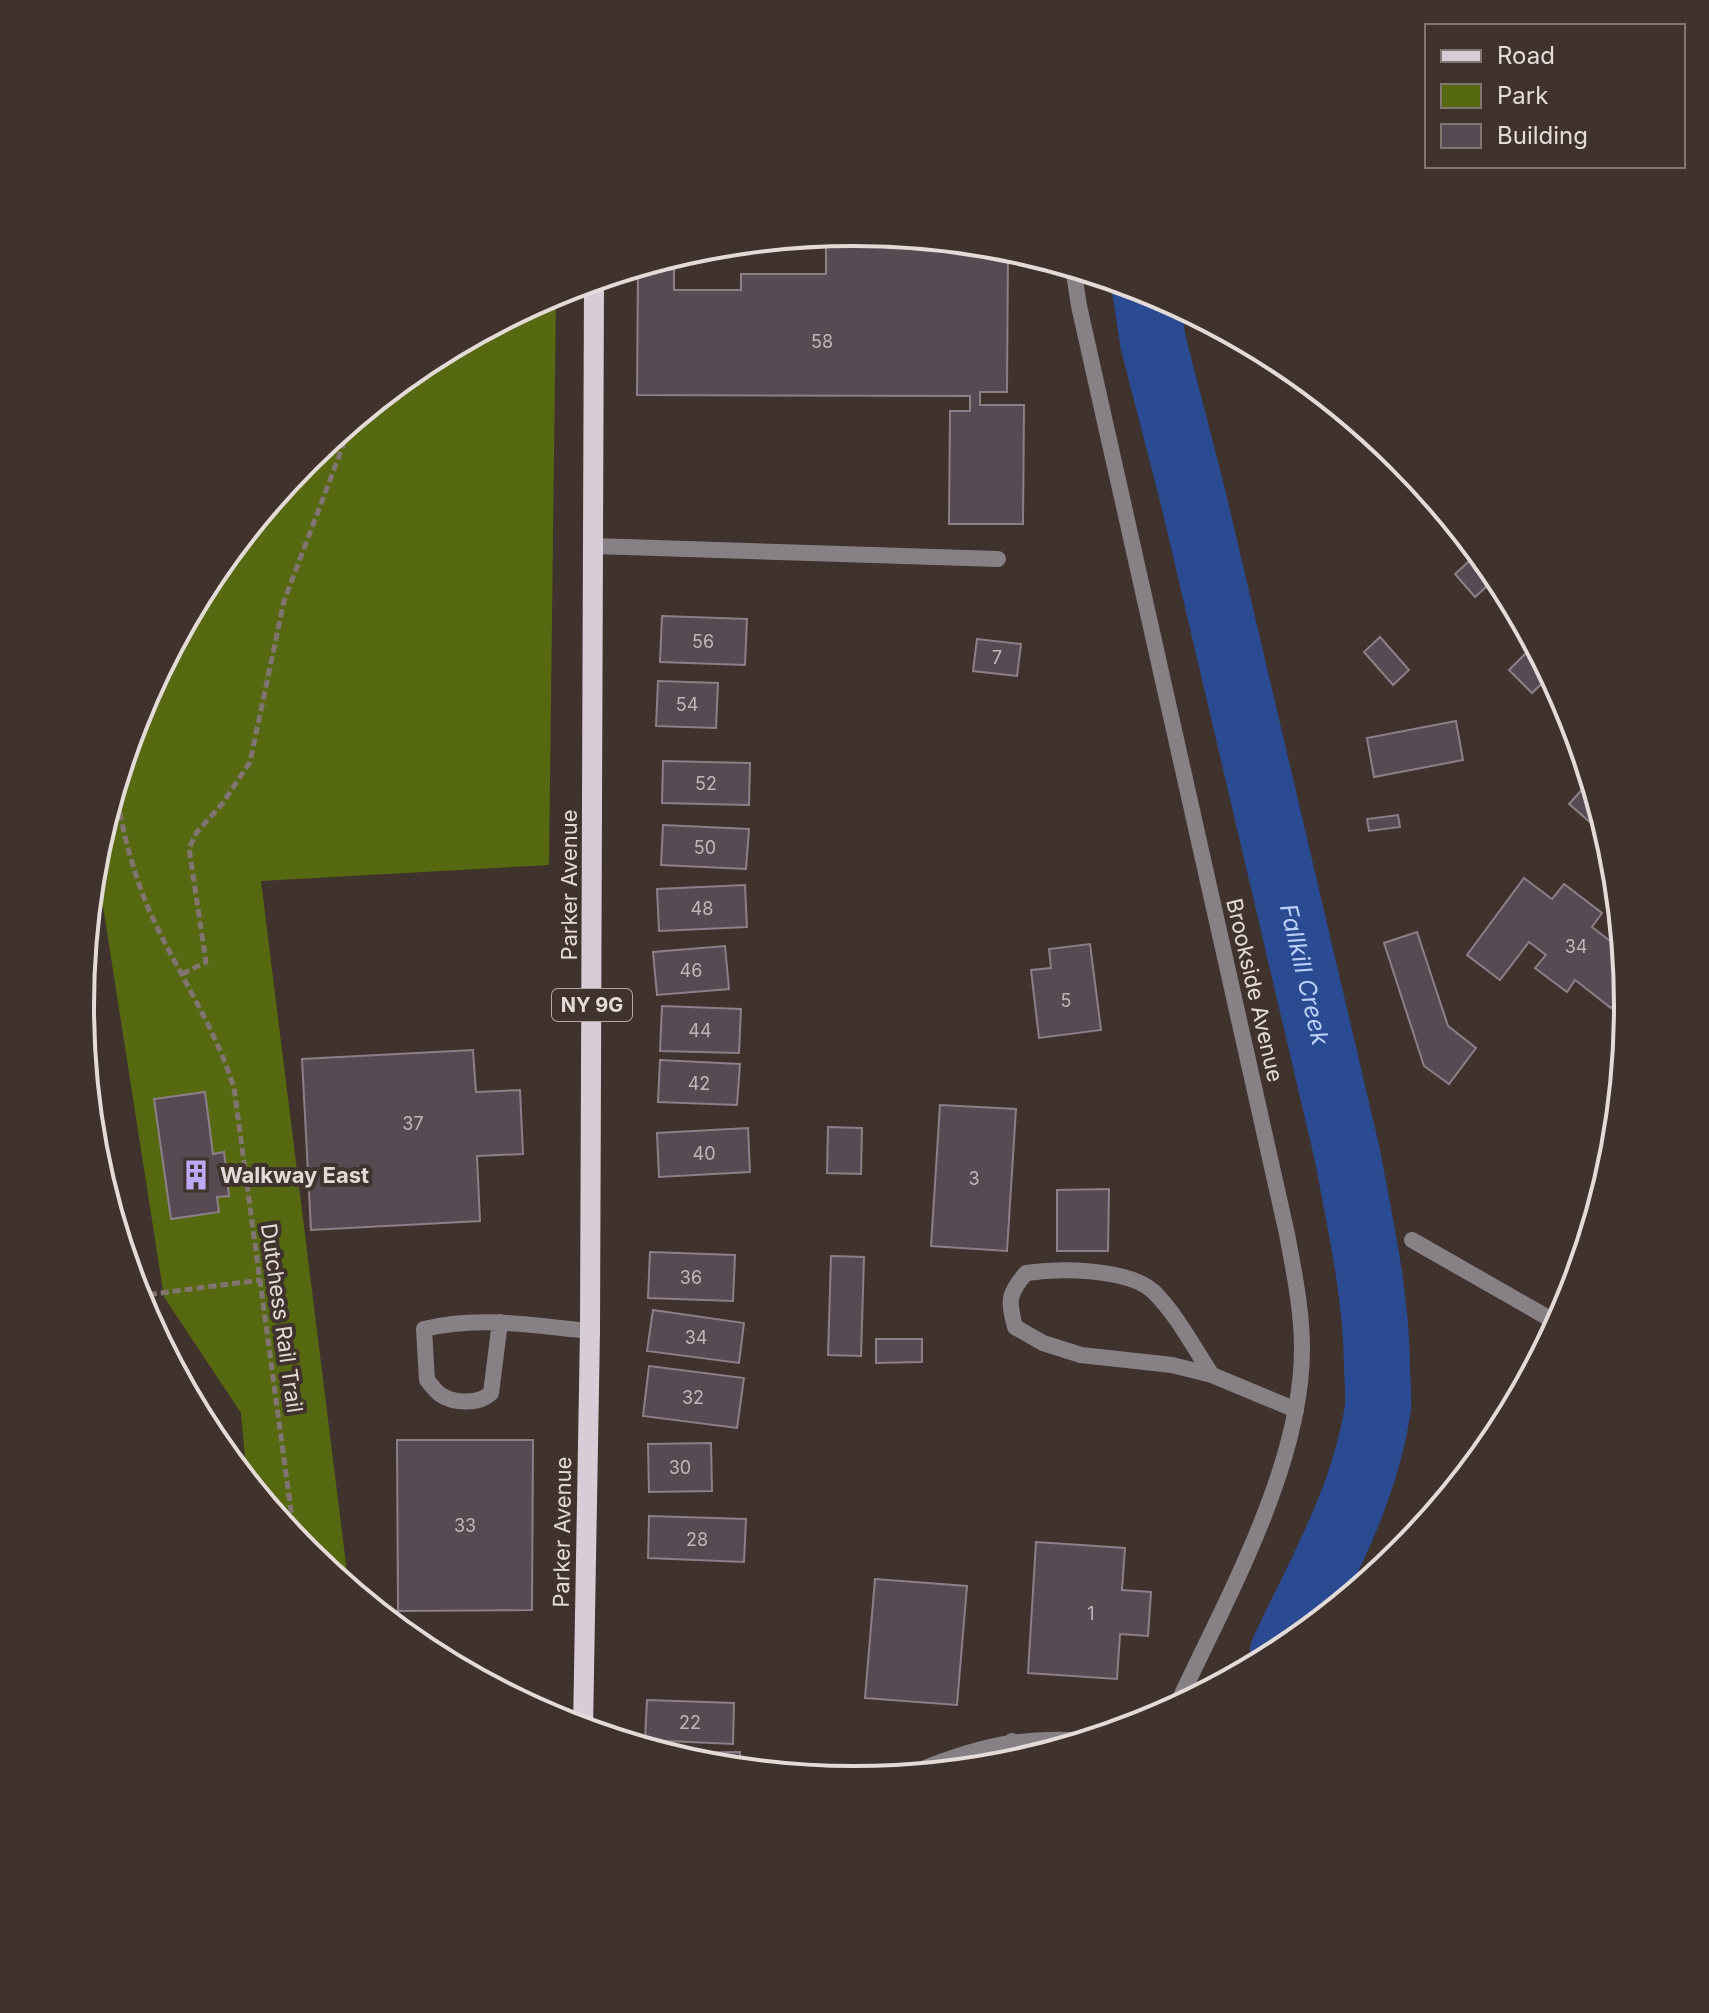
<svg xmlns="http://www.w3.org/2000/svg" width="1709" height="2013" font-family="Inter,sans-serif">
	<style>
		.green { fill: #566810 }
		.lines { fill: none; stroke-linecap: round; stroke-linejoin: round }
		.river { stroke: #2a4b91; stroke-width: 66 }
		.building { fill: #574a52; stroke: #8d7f88; stroke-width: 2 }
		.path { stroke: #817571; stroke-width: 5; stroke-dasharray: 8 4; stroke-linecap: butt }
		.service { stroke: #878186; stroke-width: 16 }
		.minor { stroke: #878186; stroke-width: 16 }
		.primary { stroke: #d8cdd7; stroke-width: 20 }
		.labels { text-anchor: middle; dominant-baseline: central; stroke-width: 8; stroke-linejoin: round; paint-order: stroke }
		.number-label { font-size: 18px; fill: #c1b7b6 }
		.shield { fill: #40322d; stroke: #b3a8a5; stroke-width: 2 }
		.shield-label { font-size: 20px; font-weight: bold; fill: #e4dbd8 }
		.street-label { font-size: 22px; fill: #e4dbd8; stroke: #40322d }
		.poi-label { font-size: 22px; font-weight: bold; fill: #e4dbd8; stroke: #40322d; text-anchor: start }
		.water-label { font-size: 24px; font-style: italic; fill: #bcd1f9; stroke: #40322d }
		.rim { fill: none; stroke: #e4dbd8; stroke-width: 4 }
	</style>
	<rect width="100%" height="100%" fill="#40322d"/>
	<polygon class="green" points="556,292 549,865 261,881 349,1588 307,1554 247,1481 241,1413 164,1297 95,855 139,710 211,576 307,459 425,362"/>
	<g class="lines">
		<path class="river" id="s1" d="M1145,289L1153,342L1193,497L1347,1153C1360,1223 1376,1293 1377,1364C1377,1378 1379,1393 1378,1407C1366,1493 1320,1574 1283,1651"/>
	</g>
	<g class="building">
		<polygon points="855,232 1008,247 1007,392 980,392 980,405 1024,405 1023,524 949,524 950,411 970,411 970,396 637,395 638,267 674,256 674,290 741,290 741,274 826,274 826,235"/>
		<polygon points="1479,552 1498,576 1475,597 1455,574"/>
		<polygon points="662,616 747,619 745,665 660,662"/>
		<polygon points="1380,637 1409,670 1393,685 1364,652"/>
		<polygon points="977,639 1021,644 1017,676 973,671"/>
		<polygon points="1535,644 1551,675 1532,693 1509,670"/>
		<polygon points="658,681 718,683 716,728 656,726"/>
		<polygon points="1456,721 1463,760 1374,777 1367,738"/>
		<polygon points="663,761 750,763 749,805 662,803"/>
		<polygon points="1588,783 1594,788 1601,812 1591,823 1569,804"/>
		<polygon points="1398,815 1400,827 1369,831 1367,819"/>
		<polygon points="663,825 749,829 746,869 661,865"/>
		<polygon points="1524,878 1552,899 1564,884 1602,913 1592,927 1623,951 1627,986 1611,1008 1575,980 1567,992 1535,968 1546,955 1529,942 1500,980 1467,955"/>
		<polygon points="745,885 747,927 659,931 657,889"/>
		<polygon points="1417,932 1448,1026 1476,1048 1449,1084 1424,1066 1384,943"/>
		<polygon points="1090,944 1101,1030 1039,1038 1031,970 1051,968 1049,949"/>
		<polygon points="725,946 729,989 657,995 653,952"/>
		<polygon points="662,1006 741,1009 739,1053 660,1051"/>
		<polygon points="473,1050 476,1092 520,1090 523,1154 477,1156 480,1221 311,1230 302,1059"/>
		<polygon points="660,1060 740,1064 737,1105 658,1102"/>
		<polygon points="205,1092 213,1154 224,1152 229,1196 217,1197 219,1212 171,1219 154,1099"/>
		<polygon points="940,1105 1016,1109 1007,1251 931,1246"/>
		<polygon points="828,1127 862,1128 861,1174 827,1173"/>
		<polygon points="748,1128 750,1172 659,1177 657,1133"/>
		<polygon points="1109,1189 1108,1251 1057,1251 1057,1190"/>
		<polygon points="650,1252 735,1255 733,1301 648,1298"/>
		<polygon points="831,1256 864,1257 861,1356 828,1355"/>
		<polygon points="653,1310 744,1323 739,1363 647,1351"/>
		<polygon points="876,1339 922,1339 922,1362 876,1363"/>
		<polygon points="649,1366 744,1378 737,1428 643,1416"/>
		<polygon points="397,1440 533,1440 532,1610 398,1611"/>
		<polygon points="711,1443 712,1491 649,1492 648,1444"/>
		<polygon points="649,1516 746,1519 744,1562 648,1558"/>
		<polygon points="1036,1542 1125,1548 1122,1590 1151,1592 1148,1636 1120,1634 1117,1679 1028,1673"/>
		<polygon points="875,1579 967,1586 957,1705 865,1698"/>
		<polygon points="647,1700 734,1703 733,1744 645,1740"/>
		<polygon points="740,1752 740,1770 703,1766 661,1753"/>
	</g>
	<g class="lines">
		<g class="path">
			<path d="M115,789C124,837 135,882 156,925C182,979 216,1030 234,1088L295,1540"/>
			<polyline points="182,974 206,962 189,848 197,832 222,804 250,762 284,601 352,422"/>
			<polyline points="137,1296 261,1280"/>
		</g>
		<g class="service">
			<polyline points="594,546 998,559"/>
			<path d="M500,1322L491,1393C480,1404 455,1404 441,1395C436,1392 431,1385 427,1380L424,1329C479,1315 534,1326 590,1331"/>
			<path d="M1212,1375C1194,1348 1177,1315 1154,1292C1128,1268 1059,1268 1026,1273C1008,1294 1008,1300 1015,1327L1043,1343L1081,1355L1172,1365L1212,1375L1296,1410"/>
			<polyline points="1008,1765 1012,1741"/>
			<path d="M925,1768C984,1745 1025,1736 1089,1741"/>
		</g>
		<g class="minor">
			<path d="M1073,267L1079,306L1287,1234C1294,1272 1302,1310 1302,1349C1302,1467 1224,1603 1175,1709"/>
			<polyline points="1412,1240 1559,1324"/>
		</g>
		<polyline class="primary" points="583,1729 590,1331 594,280"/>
	</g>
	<defs>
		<g id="building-bare" transform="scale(2.4)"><path d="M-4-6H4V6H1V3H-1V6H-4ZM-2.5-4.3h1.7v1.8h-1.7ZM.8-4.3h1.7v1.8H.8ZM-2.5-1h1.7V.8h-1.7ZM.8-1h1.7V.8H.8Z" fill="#bcaaf6" stroke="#40322d" stroke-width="2.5" paint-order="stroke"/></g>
	</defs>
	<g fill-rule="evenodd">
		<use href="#building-bare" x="196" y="1175"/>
	</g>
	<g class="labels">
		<g class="number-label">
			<text x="822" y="341">58</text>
			<text x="703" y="641">56</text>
			<text x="997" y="657">7</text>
			<text x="687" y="704">54</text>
			<text x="706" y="783">52</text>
			<text x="705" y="847">50</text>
			<text x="702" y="908">48</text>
			<text x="1576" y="946">34</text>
			<text x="691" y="970">46</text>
			<text x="1066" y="1000">5</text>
			<text x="700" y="1030">44</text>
			<text x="699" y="1083">42</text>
			<text x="413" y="1123">37</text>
			<text x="704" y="1153">40</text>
			<text x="974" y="1178">3</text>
			<text x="691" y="1277">36</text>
			<text x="696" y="1337">34</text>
			<text x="693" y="1397">32</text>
			<text x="680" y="1467">30</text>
			<text x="465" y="1525">33</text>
			<text x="697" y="1539">28</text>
			<text x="1091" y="1613">1</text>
			<text x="690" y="1722">22</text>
		</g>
		<rect class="shield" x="552" y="989" width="80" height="32" rx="6"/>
		<g class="shield-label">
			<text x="592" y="1005">NY 9G</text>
		</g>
		<g class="street-label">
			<text transform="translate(569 885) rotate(-90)">Parker Avenue</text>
			<text transform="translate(1255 990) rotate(77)">Brookside Avenue</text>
			<text transform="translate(282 1318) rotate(82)">Dutchess Rail Trail</text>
			<text transform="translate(562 1532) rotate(-89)">Parker Avenue</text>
		</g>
		<g class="poi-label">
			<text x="220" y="1175">Walkway East</text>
		</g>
		<g class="water-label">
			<text stroke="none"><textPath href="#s1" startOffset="704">Fallkill Creek</textPath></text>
		</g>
	</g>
	<path d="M0 0H1709V2013H0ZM94 1006a760 760 0 1 1 1520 0a760 760 0 1 1-1520 0Z" fill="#40322d" fill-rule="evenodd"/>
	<path class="rim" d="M94 1006a760 760 0 1 1 1520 0a760 760 0 1 1-1520 0Z"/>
	<rect x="1425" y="24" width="260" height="144" fill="#40322d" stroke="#827671" stroke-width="2"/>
	<rect x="1441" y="50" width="40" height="12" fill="#d8cdd7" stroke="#827671" stroke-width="2"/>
	<text x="1497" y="64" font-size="24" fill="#e4dbd8">Road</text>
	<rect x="1441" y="84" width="40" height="24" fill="#566810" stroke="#827671" stroke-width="2"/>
	<text x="1497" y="104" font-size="24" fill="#e4dbd8">Park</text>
	<rect x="1441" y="124" width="40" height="24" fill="#574a52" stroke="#827671" stroke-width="2"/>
	<text x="1497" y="144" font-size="24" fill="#e4dbd8">Building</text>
</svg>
